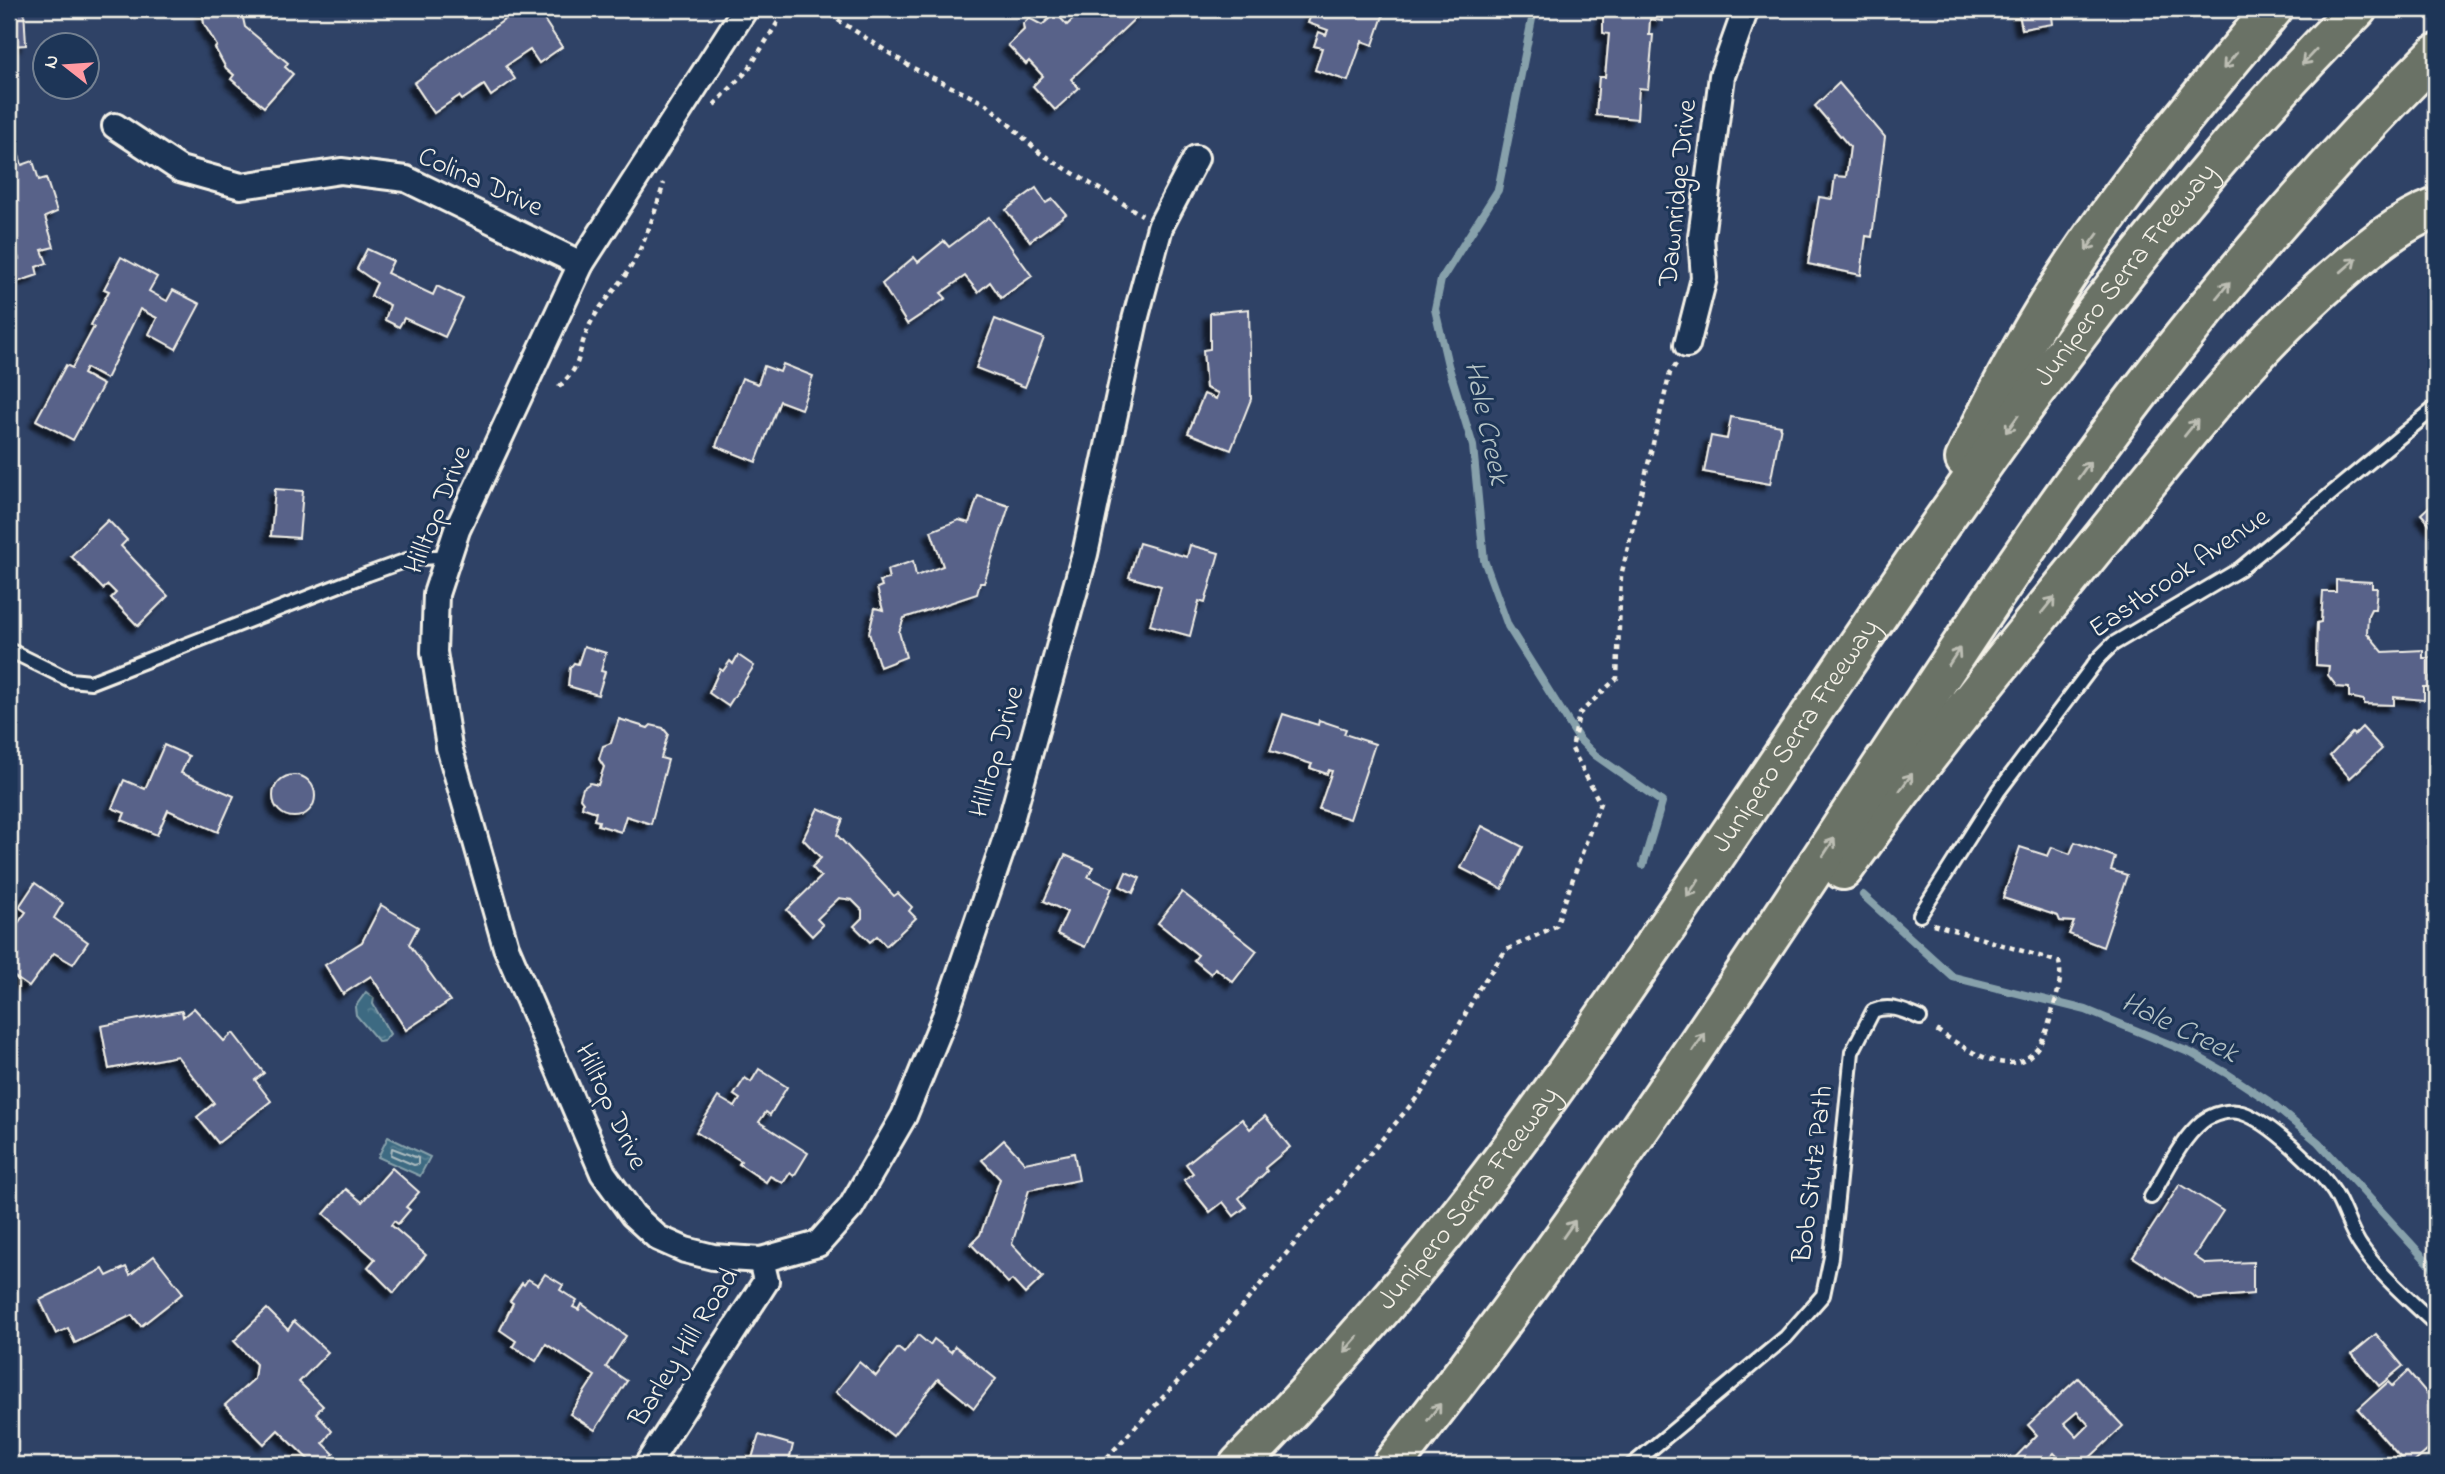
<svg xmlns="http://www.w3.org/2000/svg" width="2445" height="1474" font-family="'Indie Flower',sans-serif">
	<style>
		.water { fill: url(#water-ripples); stroke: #87a1ab; stroke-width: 2 }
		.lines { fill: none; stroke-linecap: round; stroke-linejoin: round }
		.shore { stroke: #abbbbf; stroke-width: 2 }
		.stream { stroke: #87a1ab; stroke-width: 8 }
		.building { fill: #586289; stroke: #f4f1e8; stroke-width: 2; fill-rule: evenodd; filter: url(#shadow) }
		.lane-casing { stroke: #f4f1e8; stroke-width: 18 }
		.street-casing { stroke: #f4f1e8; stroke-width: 30 }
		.highway-casing { stroke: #f4f1e8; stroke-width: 44 }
		.path { stroke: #f4f1e8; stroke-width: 4.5; stroke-dasharray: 5 5; stroke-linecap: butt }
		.lane { stroke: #1d3557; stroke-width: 12 }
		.street { stroke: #1d3557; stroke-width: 24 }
		.highway { stroke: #6a7266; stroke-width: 38 }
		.oneway { stroke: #bdbeb4 }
		.labels { text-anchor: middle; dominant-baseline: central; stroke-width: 6; stroke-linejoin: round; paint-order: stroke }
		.street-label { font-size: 28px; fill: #f4f1e8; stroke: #1d3557 }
		.water-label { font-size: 30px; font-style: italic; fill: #b4c2c4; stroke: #1d3557 }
	</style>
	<defs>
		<pattern id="water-ripples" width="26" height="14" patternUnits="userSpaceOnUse" patternTransform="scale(1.75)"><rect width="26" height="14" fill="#3e6b82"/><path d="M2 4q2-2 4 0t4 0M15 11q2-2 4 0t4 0" fill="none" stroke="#5a8194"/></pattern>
		<filter id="shadow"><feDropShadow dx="-6" dy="6" stdDeviation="2" flood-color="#0009"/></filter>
	</defs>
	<rect width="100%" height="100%" fill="#2f4266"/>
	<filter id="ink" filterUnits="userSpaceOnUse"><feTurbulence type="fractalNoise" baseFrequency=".0143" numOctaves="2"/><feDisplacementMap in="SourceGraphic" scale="14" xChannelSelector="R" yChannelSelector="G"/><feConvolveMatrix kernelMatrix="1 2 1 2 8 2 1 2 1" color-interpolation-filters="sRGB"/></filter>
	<g filter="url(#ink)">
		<g class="water">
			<polygon points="366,992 374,998 373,1004 390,1034 384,1041 379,1042 356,1015 355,1007"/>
			<polygon points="388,1137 430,1157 420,1176 378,1157"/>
		</g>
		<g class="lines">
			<polygon class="shore" points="392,1148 418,1158 418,1164 414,1165 391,1155"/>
			<g class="stream">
				<polyline points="1534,9 1498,190 1441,280 1435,309 1448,365 1473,446 1484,560 1508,626 1579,739 1595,755 1662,802 1643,865"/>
				<polyline points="1863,895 1953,977 2086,1010 2191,1053 2226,1073 2267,1100 2318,1142 2436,1271"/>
			</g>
		</g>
		<g class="building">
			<polygon points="9,9 24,9 26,45 9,46"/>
			<polygon points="202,9 241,9 245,27 288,63 285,67 293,74 264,107 231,79 234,75 226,68 215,48 217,46 204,24"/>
			<polygon points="520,9 537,9 562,47 539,63 530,50 506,66 515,79 491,96 484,85 462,100 459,96 434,113 414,83"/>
			<polygon points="1084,9 1144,10 1071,79 1079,88 1055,110 1033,86 1043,76 1029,61 1026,64 1008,45 1024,30 1023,24 1029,18 1042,25 1056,13 1067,25"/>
			<polygon points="1313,9 1371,9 1384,13 1373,45 1362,41 1348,81 1315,70 1322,48 1314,46 1319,32 1326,35 1328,30 1308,23"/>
			<polygon points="1603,9 1663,9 1662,21 1650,19 1649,35 1653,35 1648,89 1639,88 1637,119 1596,115 1599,77 1605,77 1609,34 1603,33"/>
			<polygon points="2018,9 2051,9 2053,24 2022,29"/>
			<polygon points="1839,83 1885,137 1872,237 1866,236 1861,275 1808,264 1819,197 1832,199 1835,176 1846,177 1850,147 1815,106"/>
			<polygon points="14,139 22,165 33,161 39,180 46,178 57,212 45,217 54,247 42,250 47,263 36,267 38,275 17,282 11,262 19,259 9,228 9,141"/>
			<polygon points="1036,188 1046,203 1053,199 1066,214 1030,241 1006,210"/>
			<polygon points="989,217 1032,276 1001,298 990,282 978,292 965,276 941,293 946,298 907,324 882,284 914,257 918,262 944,241 949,247"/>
			<polygon points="367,249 393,261 387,273 433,295 437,286 463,299 445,337 404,318 399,327 385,320 390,305 371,296 377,283 357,269"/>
			<polygon points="121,257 157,277 149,291 167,301 173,290 200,304 176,349 149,334 157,318 140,309 106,379 86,368 83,374 103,385 73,440 36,420 66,365 72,368 94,327 91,325 109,291 104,289"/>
			<polygon points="1249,309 1251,399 1231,450 1188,433 1204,394 1216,399 1218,393 1206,388 1203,350 1210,349 1210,313"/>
			<polygon points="995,319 1044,338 1025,387 976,368"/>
			<polygon points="783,364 813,376 801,409 780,401 756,462 716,446 742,378 758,384 764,366 780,372"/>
			<polygon points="1731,417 1781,426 1770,484 1704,472 1711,436 1727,439"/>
			<polygon points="275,489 303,491 299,538 271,536"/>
			<polygon points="978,496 1009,506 984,583 980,583 977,594 904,618 899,632 906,657 880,667 869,633 875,608 883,610 877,588 882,586 880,581 889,579 887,570 913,561 916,576 943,566 931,531 959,520 969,523"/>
			<polygon points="2436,500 2436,531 2421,514"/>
			<polygon points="108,520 127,540 121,546 168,596 138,626 111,598 116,593 108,585 103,589 71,556"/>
			<polygon points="1139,543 1187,557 1190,545 1219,553 1205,603 1199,601 1190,636 1150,625 1161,586 1129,577"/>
			<polygon points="2336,580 2372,582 2372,588 2377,588 2375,609 2371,609 2368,615 2367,633 2383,652 2423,650 2423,658 2430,658 2430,687 2424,687 2424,700 2394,697 2394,705 2364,704 2364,700 2349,697 2349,688 2337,687 2328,675 2329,666 2316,665 2317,623 2321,622 2323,592 2336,592"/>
			<polygon points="584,646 606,653 601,671 605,672 598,695 568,686 570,668 574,663 578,664"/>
			<polygon points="738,655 754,666 728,706 709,693 720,669 723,671 730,661 733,664"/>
			<polygon points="1283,714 1318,725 1319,720 1346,729 1344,734 1375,744 1350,819 1319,809 1332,771 1329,770 1327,774 1310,768 1312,764 1270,751"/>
			<polygon points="619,719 648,728 651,725 663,728 668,734 661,758 668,760 651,824 626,816 621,832 598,825 599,821 594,820 596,812 582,807 583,802 580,798 583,788 590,783 598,785 604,767 599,759 603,746 611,743"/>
			<polygon points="2362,727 2382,749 2350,778 2330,756 2352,733 2354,735"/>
			<polygon points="164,745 189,756 181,773 234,796 218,832 168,810 157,835 122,820 125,813 112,808 124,780 145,789"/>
			<circle cx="294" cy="796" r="21"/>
			<polygon points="818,808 843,819 837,835 894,896 898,893 912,907 909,911 916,918 886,946 877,936 870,942 854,926 862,918 862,910 852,900 839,898 817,919 823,925 812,936 787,910 821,877 812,867 821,858 803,839"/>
			<polygon points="1482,826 1523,847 1502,889 1461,868"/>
			<polygon points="2075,842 2115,857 2111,870 2127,875 2103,947 2069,934 2074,922 2060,921 2058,916 2003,898 2020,847 2048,856 2052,847 2070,854"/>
			<polygon points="1065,855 1093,867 1088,877 1112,888 1085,947 1057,934 1067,912 1044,901"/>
			<polygon points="1126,872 1140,878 1133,893 1120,886"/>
			<polygon points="35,883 63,903 54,918 88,942 73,964 54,953 29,987 9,973 9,936 26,912 19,907"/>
			<polygon points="1182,892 1257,951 1233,982 1215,968 1211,974 1194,960 1198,955 1158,923"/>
			<polygon points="381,905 418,927 409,944 450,1001 406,1030 371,976 343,994 325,965 362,942"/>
			<polygon points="194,1008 224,1041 233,1033 264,1073 255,1080 271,1101 218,1143 197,1117 214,1103 177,1056 109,1069 101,1026 182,1011 183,1017"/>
			<polygon points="759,1069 787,1087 770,1115 766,1112 759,1122 808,1153 794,1176 790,1173 783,1183 770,1176 766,1182 739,1164 741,1161 696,1132 718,1097 735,1107 740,1099 734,1095 745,1078 751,1082"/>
			<polygon points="1265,1116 1290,1147 1265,1168 1267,1171 1239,1198 1246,1207 1234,1216 1223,1202 1210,1212 1184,1180 1193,1173 1186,1164 1242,1119 1250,1129"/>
			<polygon points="1004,1140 1025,1163 1074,1153 1079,1180 1029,1190 1012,1244 1043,1277 1025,1294 1012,1280 1008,1283 971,1244 980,1235 1000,1179 982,1160"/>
			<polygon points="392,1168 419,1192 406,1207 410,1210 398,1224 394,1221 391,1225 426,1255 394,1293 368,1267 375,1259 324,1214 346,1189 362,1202"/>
			<polygon points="2180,1184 2223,1211 2194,1256 2206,1264 2253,1262 2253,1294 2198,1299 2133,1257"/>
			<polygon points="154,1256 183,1293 141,1326 132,1315 75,1343 68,1328 56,1334 40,1300 103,1269 107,1276 126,1267 130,1275"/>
			<polygon points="545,1274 563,1285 560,1290 577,1301 573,1307 579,1310 582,1304 626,1336 606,1367 627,1381 595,1430 570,1414 595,1376 546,1344 536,1361 513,1346 516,1341 500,1330 513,1303 510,1301 522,1283 524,1285 528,1279 538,1285"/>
			<polygon points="267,1309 288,1330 294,1321 328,1352 299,1382 323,1406 316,1413 332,1431 323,1443 334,1454 323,1465 314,1465 278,1430 264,1444 225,1405 254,1379 256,1364 234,1341"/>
			<polygon points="2376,1334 2403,1366 2379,1386 2352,1354"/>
			<polygon points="918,1335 930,1345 934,1339 951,1352 955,1346 996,1379 974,1408 938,1379 893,1436 836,1392 859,1362 876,1376 898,1348 904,1353"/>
			<polygon points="2408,1371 2436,1404 2436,1415 2427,1424 2436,1435 2436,1443 2411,1465 2407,1465 2358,1409 2388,1382 2392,1386"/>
			<path d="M2078,1378L2123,1426L2082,1465H2066L2054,1453L2046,1461L2051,1465H2008L2037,1435L2028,1425ZM2077,1412L2089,1425L2077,1437L2064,1423Z"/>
			<polygon points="759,1435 793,1445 788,1465 750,1465"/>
		</g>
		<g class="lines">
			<g class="lane-casing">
				<g id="lane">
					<polyline points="9,650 70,680 91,682 368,574 410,559 449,556"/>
					<polyline points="1920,915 1998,792 2098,659 2113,644 2240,569 2436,407"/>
					<path d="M2151,1197C2166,1173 2180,1140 2202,1122C2212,1114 2229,1109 2242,1113C2269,1121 2318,1168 2334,1192C2345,1209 2350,1232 2362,1248C2382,1277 2411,1301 2436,1325"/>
					<path d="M1632,1465L1786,1337L1823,1295L1831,1257L1852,1052L1873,1011C1890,1004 1904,1011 1920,1018"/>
				</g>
			</g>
			<g class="street-casing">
				<g id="street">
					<polyline points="745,9 581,264 457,530 436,594 434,652 449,747 506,947 603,1173 633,1215 658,1238 685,1250 713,1257 761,1260 818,1244 851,1207 904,1116 945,1016 1006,838 1085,554 1135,320 1160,227 1196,158"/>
					<polyline points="115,126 180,169 241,186 341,171 406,179 581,264"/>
					<polyline points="1687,345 1704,278 1701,237 1722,76 1746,9"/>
					<polyline points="647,1465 766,1281 761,1260"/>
				</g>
			</g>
			<g class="highway-casing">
				<g id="highway">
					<path d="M1965,459C1992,403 2020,348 2054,295C2118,194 2197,100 2273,9"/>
					<path d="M1843,870C1925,755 2015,646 2104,536C2178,444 2250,350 2340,273C2370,247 2400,222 2436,208"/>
					<path id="s1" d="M1239,1465C1314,1388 1385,1307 1453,1223C1536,1120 1610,1009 1685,900C1895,594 2094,273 2357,9"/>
					<path d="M1392,1465C1550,1267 1691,1056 1830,845C1940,678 2048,507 2172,351C2254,247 2343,147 2436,54"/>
				</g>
			</g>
			<g class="path">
				<polyline points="821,9 911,67 988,105 1040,153 1142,215"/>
				<polyline points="714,105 748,70 786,9"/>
				<path d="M559,387C584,362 575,360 587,331C596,308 614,293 627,273C645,245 654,214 664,183"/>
				<path d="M1933,924L2059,962C2063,981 2056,997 2051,1016C2031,1094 1980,1058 1933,1028"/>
				<polyline points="1100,1465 1192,1366 1425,1088 1480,987 1506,950 1556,926 1600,803 1572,749 1579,714 1617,678 1621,576 1670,373 1676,364"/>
			</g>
			<use href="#lane" class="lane"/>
			<use href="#street" class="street"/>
			<use href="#highway" class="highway"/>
		</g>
		<defs><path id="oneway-shaft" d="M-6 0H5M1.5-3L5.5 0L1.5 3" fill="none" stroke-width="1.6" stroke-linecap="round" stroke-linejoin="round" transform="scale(1.75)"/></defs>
		<g class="oneway">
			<use href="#oneway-shaft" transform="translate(2309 57) rotate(133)"/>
			<use href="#oneway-shaft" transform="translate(2230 61) rotate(130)"/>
			<use href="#oneway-shaft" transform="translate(2092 242) rotate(126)"/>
			<use href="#oneway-shaft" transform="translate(2349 265) rotate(-41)"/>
			<use href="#oneway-shaft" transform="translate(2223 290) rotate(-50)"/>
			<use href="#oneway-shaft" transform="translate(2012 424) rotate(126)"/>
			<use href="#oneway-shaft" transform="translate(2191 428) rotate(-51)"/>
			<use href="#oneway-shaft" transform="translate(2084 470) rotate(-55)"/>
			<use href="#oneway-shaft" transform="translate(2048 605) rotate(-51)"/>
			<use href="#oneway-shaft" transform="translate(1954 657) rotate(-57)"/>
			<use href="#oneway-shaft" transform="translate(1906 782) rotate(-54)"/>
			<use href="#oneway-shaft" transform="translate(1829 847) rotate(-57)"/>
			<use href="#oneway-shaft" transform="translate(1693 888) rotate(124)"/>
			<use href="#oneway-shaft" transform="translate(1699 1042) rotate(-55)"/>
			<use href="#oneway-shaft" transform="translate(1569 1229) rotate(-55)"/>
			<use href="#oneway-shaft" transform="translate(1351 1344) rotate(131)"/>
			<use href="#oneway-shaft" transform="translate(1434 1412) rotate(-52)"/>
		</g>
	</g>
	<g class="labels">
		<g class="street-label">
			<text transform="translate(480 183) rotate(24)">Colina Drive</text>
			<text transform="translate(1679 193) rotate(-84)">Dawnridge Drive</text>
			<text stroke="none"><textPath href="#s1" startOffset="1486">Junipero Serra Freeway</textPath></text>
			<text transform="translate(439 510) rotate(-68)">Hilltop Drive</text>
			<text transform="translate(2180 574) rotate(-34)">Eastbrook Avenue</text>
			<text stroke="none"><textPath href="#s1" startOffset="919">Junipero Serra Freeway</textPath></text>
			<text transform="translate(998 752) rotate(-74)">Hilltop Drive</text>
			<text transform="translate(610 1107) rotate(65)">Hilltop Drive</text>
			<text transform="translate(1814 1174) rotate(-83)">Bob Stutz Path</text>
			<text stroke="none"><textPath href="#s1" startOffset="352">Junipero Serra Freeway</textPath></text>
			<text transform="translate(685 1348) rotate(-58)">Barley Hill Road</text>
		</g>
		<g class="water-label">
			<text transform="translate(1485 423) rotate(78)">Hale Creek</text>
			<text transform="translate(2179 1029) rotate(26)">Hale Creek</text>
		</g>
	</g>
	<rect width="2445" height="1474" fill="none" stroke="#1d3557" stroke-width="35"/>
	<rect x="18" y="18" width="2410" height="1439" fill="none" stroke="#f4f1e8" stroke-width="2.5" filter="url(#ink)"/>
	<g transform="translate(66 66) rotate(287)"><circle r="33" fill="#1d3557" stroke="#738091" stroke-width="2"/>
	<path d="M0-5L12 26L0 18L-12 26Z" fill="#ff9aa2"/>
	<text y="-10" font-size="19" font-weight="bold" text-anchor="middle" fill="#f4f1e8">N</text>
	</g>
</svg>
